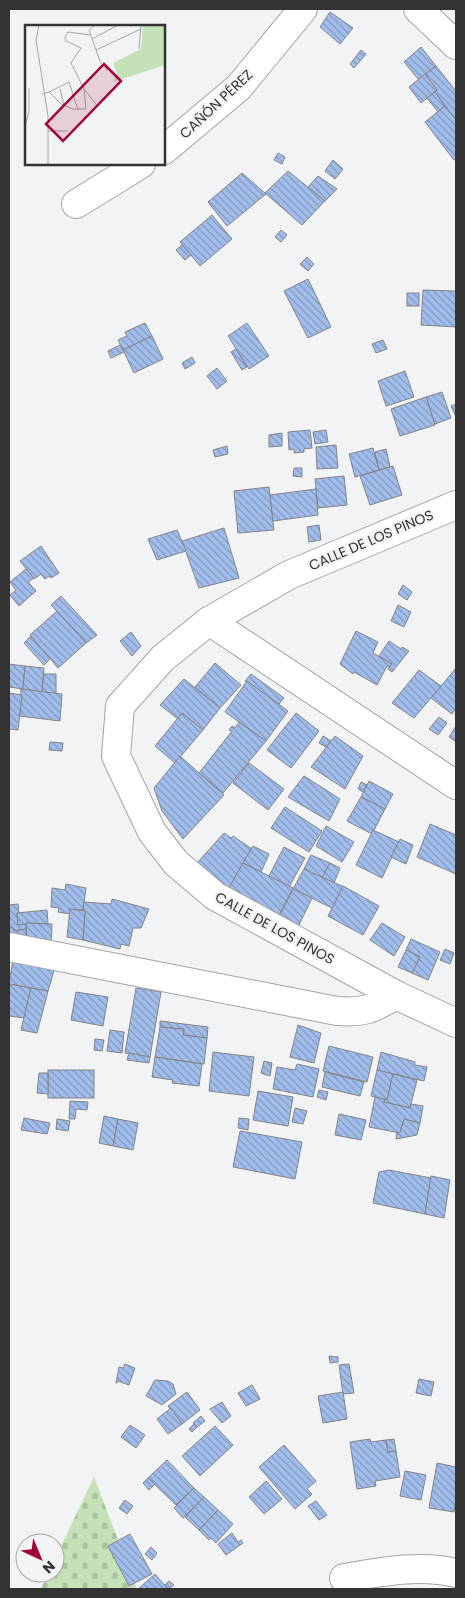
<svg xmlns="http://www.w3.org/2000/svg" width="465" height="1598" font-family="Poppins,sans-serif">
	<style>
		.cemetery { fill: url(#cemetery-stones) }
		.building { fill: url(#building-back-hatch); stroke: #838485 }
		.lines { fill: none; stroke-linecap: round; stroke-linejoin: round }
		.minor-casing { stroke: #a4a4a5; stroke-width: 30 }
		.minor { stroke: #fff; stroke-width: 28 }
		.labels { text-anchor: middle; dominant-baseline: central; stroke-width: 4.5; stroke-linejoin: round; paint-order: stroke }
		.street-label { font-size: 14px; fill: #333; stroke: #f2f3f4 }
		.inset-road { fill: none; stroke: #a6a6a7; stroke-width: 1 }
		.view { fill: #a20439; fill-opacity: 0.15; stroke: #a20439; stroke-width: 2.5 }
		.inset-edge { fill: none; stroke: #333; stroke-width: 2.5 }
	</style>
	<defs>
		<pattern id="cemetery-stones" width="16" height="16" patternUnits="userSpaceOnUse" patternTransform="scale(1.25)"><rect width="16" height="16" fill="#c5e1b7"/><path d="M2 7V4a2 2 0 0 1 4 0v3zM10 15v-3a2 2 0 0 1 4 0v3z" fill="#aac29e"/></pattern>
		<pattern id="building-back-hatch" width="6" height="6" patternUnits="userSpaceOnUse" patternTransform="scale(1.25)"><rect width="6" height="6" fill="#a1bdec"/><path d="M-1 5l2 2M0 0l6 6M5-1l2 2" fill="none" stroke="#849ac0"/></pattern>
	</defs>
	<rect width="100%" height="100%" fill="#f2f3f4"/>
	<polygon class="cemetery" points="94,1477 137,1589 41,1589 48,1573 55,1573 55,1559"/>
	<g class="building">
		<polygon points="330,12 353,28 340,44 320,27"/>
		<polygon points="421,47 436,66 419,80 404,62"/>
		<polygon points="361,50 366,54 354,68 350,64"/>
		<polygon points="436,66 456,91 456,120 435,92 437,90 425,74"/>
		<polygon points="425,74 437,90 421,103 409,87"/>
		<polygon points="435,92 445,106 438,112 427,98"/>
		<polygon points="445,106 456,120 456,159 454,160 425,122"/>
		<polygon points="278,153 285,157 282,164 274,160"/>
		<polygon points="333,160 343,169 335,179 325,171"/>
		<polygon points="288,171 325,201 302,225 265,193"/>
		<polygon points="242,173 266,194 227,226 208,202"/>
		<polygon points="318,176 337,189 325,201 308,187"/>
		<polygon points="212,215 232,239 200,266 180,242"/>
		<polygon points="281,230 287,235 281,242 275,237"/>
		<polygon points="182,245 191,255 185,260 176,250"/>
		<polygon points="307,257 314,264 308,271 300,264"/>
		<polygon points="308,279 331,327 308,338 284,291"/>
		<polygon points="423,290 456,291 456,327 421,325"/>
		<rect x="407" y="293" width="12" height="13"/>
		<polygon points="145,323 152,336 123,350 118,340 127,336 125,332"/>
		<polygon points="247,323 269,356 249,369 228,336"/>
		<polygon points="152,336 163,359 134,373 123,350"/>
		<polygon points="383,340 387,349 376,353 372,344"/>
		<polygon points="120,345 124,352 111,358 108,351"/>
		<polygon points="236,349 247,367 242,370 231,352"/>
		<polygon points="192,357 195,363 185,369 182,363"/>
		<polygon points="217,368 227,381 217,389 207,376"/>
		<polygon points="405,371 414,397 386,406 378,381"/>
		<polygon points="442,392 451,418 435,424 426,397"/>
		<polygon points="426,397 435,425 400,436 391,409"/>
		<polygon points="456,404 456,417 451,406"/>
		<polygon points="310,430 312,448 304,449 304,452 294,453 294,449 289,450 288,432"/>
		<polygon points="326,430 328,442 315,444 313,432"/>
		<polygon points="282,433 282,446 269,447 269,435"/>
		<polygon points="336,445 338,468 317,469 316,447"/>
		<polygon points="227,446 228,454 215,457 213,450"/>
		<polygon points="373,448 379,470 355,477 349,454"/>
		<polygon points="386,449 390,467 379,470 375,452"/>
		<polygon points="393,466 402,495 370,505 360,476"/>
		<polygon points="294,468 302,468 302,477 293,476"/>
		<polygon points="344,476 347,505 318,508 315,479"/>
		<polygon points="269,487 274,530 238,533 234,491"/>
		<polygon points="316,489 318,515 273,521 270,495"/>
		<polygon points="319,525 321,540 309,542 307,527"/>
		<polygon points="224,528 239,578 199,588 182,541"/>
		<polygon points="177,530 186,551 157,560 148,539"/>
		<polygon points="41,546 59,573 51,578 49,576 45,579 41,574 34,579 20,561"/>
		<polygon points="26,569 34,578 28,582 36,591 19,606 10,595 16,590 10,582"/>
		<polygon points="403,585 412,592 407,600 398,594"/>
		<polygon points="61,596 97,635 86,643 51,605"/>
		<polygon points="398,605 411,612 404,627 391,621"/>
		<polygon points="57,611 86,643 58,668 30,635"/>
		<polygon points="356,631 378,642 373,653 392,664 389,667 387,666 377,685 354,672 353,674 340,664"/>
		<polygon points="131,632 141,646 132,656 120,641"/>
		<polygon points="31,636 50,659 44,665 24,643"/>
		<polygon points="389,641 401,649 402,647 409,651 392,672 388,669 392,664 379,656"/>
		<polygon points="215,663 241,685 220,708 195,687"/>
		<polygon points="9,664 25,666 23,689 9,687"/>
		<polygon points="25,666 44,668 42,692 23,689"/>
		<polygon points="456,668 456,708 452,714 431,698"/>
		<polygon points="419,670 441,686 414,718 392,703"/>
		<polygon points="44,674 56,674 56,694 42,692"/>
		<polygon points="251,674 284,698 279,704 245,681"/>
		<polygon points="184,679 220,708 203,730 182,713 178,719 160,705"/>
		<polygon points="247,681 288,711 266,741 225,712"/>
		<polygon points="21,689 62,694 60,721 20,716"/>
		<polygon points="9,693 22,695 18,730 9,729"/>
		<polygon points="182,713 203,730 175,763 155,746"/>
		<polygon points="296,713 319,731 291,768 267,750"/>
		<polygon points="439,717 447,723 438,735 429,729"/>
		<polygon points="239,722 266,741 223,793 199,773 232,731 229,730 232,726 235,728"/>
		<polygon points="456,726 456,740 455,741 449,737"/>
		<polygon points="323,736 331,741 326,747 319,743"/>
		<polygon points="335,736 363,756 345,789 311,767"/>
		<polygon points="50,742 63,743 62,751 49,750"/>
		<polygon points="180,756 224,795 183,839 162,811 154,788"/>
		<polygon points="249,763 284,789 268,810 233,783"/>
		<polygon points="304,776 340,799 329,821 288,797"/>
		<polygon points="369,781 393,794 385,809 361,797"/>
		<polygon points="361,782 367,785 363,792 358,789"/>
		<polygon points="361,797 385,809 372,834 347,821"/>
		<polygon points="285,807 322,831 309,852 271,828"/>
		<polygon points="430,824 456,835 456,874 417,857"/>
		<polygon points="326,826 354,842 342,862 316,846"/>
		<polygon points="373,830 399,842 382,878 356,865"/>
		<polygon points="224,833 231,838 233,836 252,849 229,888 197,863"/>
		<polygon points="400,839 413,845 406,864 391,857"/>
		<polygon points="253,846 269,854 261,872 243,863"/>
		<polygon points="284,847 305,858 289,887 269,876"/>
		<polygon points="311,855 330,863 322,878 304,869"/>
		<polygon points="243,863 293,888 278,917 229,888"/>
		<polygon points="330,863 340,868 334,883 322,878"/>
		<polygon points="304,869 344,887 332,908 293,889"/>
		<polygon points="66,884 86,888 83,910 70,909 70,914 58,912 59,908 51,907 52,888 65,890"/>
		<polygon points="343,886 379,906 363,935 328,916"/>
		<polygon points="293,889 312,898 299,925 280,915"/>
		<polygon points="112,899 149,909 141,928 133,928 129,946 121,944 120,949 83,940 85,911 83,910 84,902 111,904"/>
		<polygon points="18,904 19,913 17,913 18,925 26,924 26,929 14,931 13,928 9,928 9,905"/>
		<polygon points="70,909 85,911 83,940 67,937"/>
		<polygon points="47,910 48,924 26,923 26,924 18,925 17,913"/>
		<polygon points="26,923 52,924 51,946 27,947"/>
		<polygon points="382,923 405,937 394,956 370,940"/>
		<polygon points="9,928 13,928 14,931 26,929 26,938 9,950"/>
		<polygon points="411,939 440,952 428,980 412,973 420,957 406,950"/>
		<polygon points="445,949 454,953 450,964 440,960"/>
		<polygon points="406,950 420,957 412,973 398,967"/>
		<polygon points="13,959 55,967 48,991 9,984"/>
		<polygon points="9,984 31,988 24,1018 9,1016"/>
		<polygon points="31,988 48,991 37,1033 21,1030"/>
		<polygon points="136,988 161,992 150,1057 125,1053"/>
		<polygon points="76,992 108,997 103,1026 71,1020"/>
		<polygon points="160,1021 208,1027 207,1038 183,1035 184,1029 160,1027"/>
		<polygon points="298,1025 321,1033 314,1063 290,1057"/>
		<polygon points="160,1027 184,1029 183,1035 207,1038 204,1064 155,1057"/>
		<polygon points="110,1030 124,1032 122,1053 107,1051"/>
		<polygon points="95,1039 104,1040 102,1051 94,1050"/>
		<polygon points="329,1046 373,1057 367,1082 323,1071"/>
		<polygon points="213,1052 254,1057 249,1096 209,1091"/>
		<polygon points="381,1052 415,1062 415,1065 427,1067 424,1081 377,1070"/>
		<polygon points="129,1053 150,1057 149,1063 127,1060"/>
		<polygon points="155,1057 202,1064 199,1086 172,1083 173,1080 152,1077"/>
		<polygon points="264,1061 272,1063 270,1076 261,1073"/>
		<polygon points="297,1064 319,1069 313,1097 273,1089 277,1067 295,1070"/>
		<rect x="48" y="1070" width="46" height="28"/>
		<polygon points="377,1070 393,1074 387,1100 371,1096"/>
		<polygon points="325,1072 364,1082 360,1096 322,1087"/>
		<polygon points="39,1073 48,1073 48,1094 37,1093"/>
		<polygon points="393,1074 417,1080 410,1108 384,1102 384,1099 387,1100"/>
		<polygon points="319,1090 328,1092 326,1100 317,1097"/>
		<polygon points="258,1091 293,1097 288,1126 253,1120"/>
		<polygon points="375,1097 384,1099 384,1102 410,1108 411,1104 423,1106 420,1123 404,1119 400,1133 369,1127"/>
		<polygon points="70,1101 88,1102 87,1110 76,1109 75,1119 69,1119"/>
		<polygon points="295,1108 307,1111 303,1124 292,1122"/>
		<polygon points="339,1114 366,1120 361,1140 335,1135"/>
		<polygon points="104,1116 118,1119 113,1146 99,1143"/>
		<polygon points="24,1118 50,1123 47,1134 21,1130"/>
		<polygon points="239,1118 249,1119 248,1130 238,1128"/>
		<polygon points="57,1119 70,1121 68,1131 56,1129"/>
		<polygon points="118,1119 138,1123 133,1150 113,1146"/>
		<polygon points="404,1119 420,1123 417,1135 396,1139 397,1132 400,1133"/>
		<polygon points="240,1131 302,1142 295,1179 233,1167"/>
		<polygon points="389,1170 431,1178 425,1214 373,1203 379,1172"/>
		<polygon points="431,1176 450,1180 444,1218 425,1214"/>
		<polygon points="329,1356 338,1357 338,1362 330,1363"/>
		<polygon points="125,1364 135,1368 129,1385 118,1381 117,1383 116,1383 119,1367 123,1368"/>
		<polygon points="349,1364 354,1393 343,1394 339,1365"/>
		<polygon points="419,1379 434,1382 431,1396 416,1393"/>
		<polygon points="155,1380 168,1381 173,1384 176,1394 162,1405 146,1396"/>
		<polygon points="252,1385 260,1399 246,1406 238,1393"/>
		<polygon points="187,1392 200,1410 182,1424 168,1406"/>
		<polygon points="343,1392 347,1419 323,1423 318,1396"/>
		<polygon points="222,1402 231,1416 222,1423 210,1409"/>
		<polygon points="171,1408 182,1424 168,1434 157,1419"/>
		<polygon points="201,1416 205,1421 197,1427 193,1423"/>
		<polygon points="194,1424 197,1427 192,1432 189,1429"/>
		<polygon points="130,1425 145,1435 136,1448 121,1437"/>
		<polygon points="215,1426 233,1445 200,1476 182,1456"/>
		<polygon points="370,1439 371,1442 386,1440 388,1452 396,1451 400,1477 375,1481 376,1486 357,1489 350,1442"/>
		<polygon points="394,1439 396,1451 388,1452 386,1440"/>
		<polygon points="284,1445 316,1481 307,1489 312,1494 295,1509 259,1467"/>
		<polygon points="167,1460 194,1488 176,1505 148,1478"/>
		<polygon points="437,1463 456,1467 456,1499 454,1512 429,1508"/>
		<polygon points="405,1471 426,1475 421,1500 400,1496"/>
		<polygon points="148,1478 155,1484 149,1490 143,1483"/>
		<polygon points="266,1481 282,1499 264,1514 249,1497"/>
		<polygon points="194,1488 204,1497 183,1518 174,1508"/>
		<polygon points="204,1497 218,1510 199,1530 185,1517"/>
		<polygon points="125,1500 133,1506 127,1514 119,1508"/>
		<polygon points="316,1501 327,1515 319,1520 308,1506"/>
		<polygon points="218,1510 233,1524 216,1543 211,1538 209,1540 199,1530"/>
		<polygon points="232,1533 238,1542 241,1540 243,1543 226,1555 218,1544"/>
		<polygon points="130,1534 152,1574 129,1586 108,1546"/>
		<polygon points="151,1547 157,1553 152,1560 145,1554"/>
		<polygon points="155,1574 168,1589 138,1589"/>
		<polygon points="169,1581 174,1585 168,1589 165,1585"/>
	</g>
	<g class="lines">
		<g class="minor-casing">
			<g id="minor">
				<polyline points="418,9 456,45"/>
				<polyline points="164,150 239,87 303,9"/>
				<polyline points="76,204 141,164"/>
				<polyline points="456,505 289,575 209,621 163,658 120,706 116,756 152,832 176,863 215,896 396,995 456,1023"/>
				<polyline points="209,621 456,785"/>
				<path d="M9,947L337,1011C365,1013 372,1009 396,995"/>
				<path d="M344,1578C381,1572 419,1564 456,1573"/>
			</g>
		</g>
		<use href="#minor" class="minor"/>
	</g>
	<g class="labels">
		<g class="street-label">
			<text transform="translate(216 104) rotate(-43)">CAÑÓN PÉREZ</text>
			<text transform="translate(371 540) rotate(-23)">CALLE DE LOS PINOS</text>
			<text transform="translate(275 928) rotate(29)">CALLE DE LOS PINOS</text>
		</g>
	</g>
	<g transform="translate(25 25)">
		<rect width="140" height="140" fill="#f2f3f4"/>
		<path d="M118,0H140V40L88,57L92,48L88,38L116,24Z" fill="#c5e1b7"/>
		<path class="inset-road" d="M14,0L11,15L23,91V140M70,0L64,5L75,36L82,45M67,14L93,0M114,24L116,0M71,25L116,4M35,64L39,80M60,65L73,82M24,67L44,57L53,85M17,69L24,67L36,79L48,84H61L59,64L46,38L56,23L41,16L40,12L43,7L66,10M0,101L4,87V63M23,106H43"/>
		<path class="view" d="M79,39L96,56L38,116L21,99Z"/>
		<rect width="140" height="140" class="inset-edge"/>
	</g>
	<rect width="465" height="1598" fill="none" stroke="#333333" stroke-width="20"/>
	<g transform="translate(40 1558) rotate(136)"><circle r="24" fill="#f2f3f4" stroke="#a6a6a7"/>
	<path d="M0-4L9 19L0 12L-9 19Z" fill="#a20439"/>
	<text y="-8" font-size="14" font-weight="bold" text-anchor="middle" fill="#333333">N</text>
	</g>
</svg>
